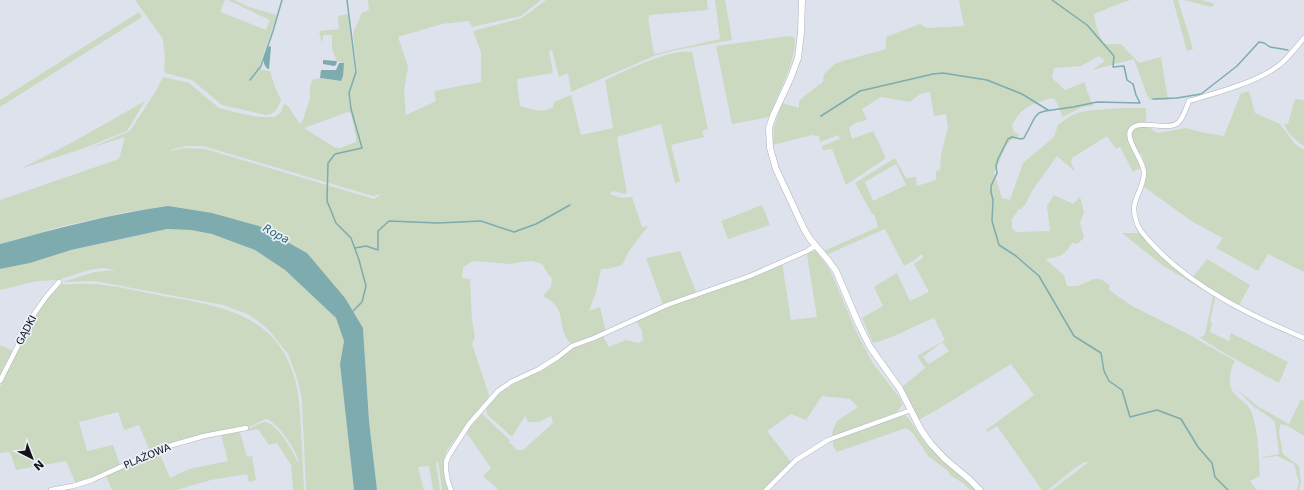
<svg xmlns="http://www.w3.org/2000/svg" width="1304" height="490" font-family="'DejaVu Sans',sans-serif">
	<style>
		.green { fill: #cbd9c1; fill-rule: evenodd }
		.water { fill: #7eabae }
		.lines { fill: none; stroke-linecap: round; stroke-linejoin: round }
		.stream { stroke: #7eabae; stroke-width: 1.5 }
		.minor-casing { stroke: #afb3bc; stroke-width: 5.5 }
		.tertiary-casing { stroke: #afb3bc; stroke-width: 7 }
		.minor { stroke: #fff; stroke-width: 4.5 }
		.tertiary { stroke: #fff; stroke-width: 6 }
		.labels { text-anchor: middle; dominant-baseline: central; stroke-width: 3.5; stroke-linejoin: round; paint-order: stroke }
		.street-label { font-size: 10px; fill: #121316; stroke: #ebeff9 }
		.water-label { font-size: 11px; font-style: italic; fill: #236266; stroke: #ebeff9 }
	</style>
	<rect width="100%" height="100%" fill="#dee2ec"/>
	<g class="green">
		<path d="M135,0H225L220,12L266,30L270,20L228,0H234L249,7L277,15L259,67L263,70L270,71L275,87L281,100C277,110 276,113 266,115L222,105L192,80L166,73L164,70L165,59L163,39Z"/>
		<path d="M368,0H541L521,16L472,27L469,21L442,24L398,37L408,66L404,92L406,115L436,101L434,91L481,82V52L473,31L519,19L526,15L546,0H707L708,10L650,15L648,18L654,54L720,39L715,0H725L732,40L676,50L656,55L571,92L568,73L559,77L552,50L549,51L553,73L517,79L520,106C530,109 544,114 553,107L554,102L571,95L581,135L613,128L605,80C628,70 668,49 692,52L708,129L702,131L704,137L671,145L680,181L675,183L661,124L617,137L627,194L612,191L610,194L622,198L632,197L642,227L648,226L629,251L622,265L607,269H601L596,292L589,311L600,307L606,332L574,343H570C555,326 570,310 543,296L551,287L552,278L548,274L542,264L532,261L521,262L511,264L473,261L463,267L462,278L470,279L472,320L475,337L472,344L489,395L486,401L468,422L447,450L444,459V470L449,490H442L438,461L436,463L440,490H433L429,466L418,467L424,490H377L369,421L363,328L307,253L259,226L167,206L127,212L63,226L0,244V200L119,159L125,137L90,148L130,131L156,91L163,77L189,83L219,108L238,113L258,117H275L281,112L284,104L288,106L300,124L302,122L310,99V87L312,80L320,78L337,81H341L343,63L337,61L332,49V35H323L322,44L319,31L339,29L338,16L348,14L355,72H357L353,33L362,13L369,10ZM348,112L351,113L356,138V142L340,148L334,147L304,128ZM186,146H203L373,196L380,194V195L374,199L205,149L185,148L170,151V150Z"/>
		<path d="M959,0H1131L1121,3L1094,14C1095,21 1099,42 1107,44C1111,45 1117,44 1121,44L1139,63L1161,57L1168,100H1150L1147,95L1134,59L1092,70L1105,61L1099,56L1081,66L1054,68L1052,78L1065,90L1085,82L1086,88L1093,106L1082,107L1063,117L1056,101L1052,98C1033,104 1022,106 1012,125L1014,132L1020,135L1010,141L1006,146L994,173L1002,198L1010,200L1023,163L1054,137L1058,125L1066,119L1074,114L1085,111L1121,108H1146V125L1157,133L1186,128L1205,133L1224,136L1241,93L1249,91L1255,113L1280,124L1295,144L1304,150V272L1268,254L1258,271L1216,248L1223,238L1193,222L1144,187C1147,174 1146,165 1141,153L1137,158L1140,168L1133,172L1120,147L1116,149L1107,136L1072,158C1070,163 1072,166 1075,170H1073L1057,156L1032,191L1025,205L1021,209H1019L1012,219V228L1016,232L1050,231L1047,206L1054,195L1073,204L1080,197L1084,212L1080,223L1084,238L1077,244L1072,243C1063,257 1061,256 1045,259L1064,275L1067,286C1070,286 1074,286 1077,286C1092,282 1095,272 1110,286L1109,290L1132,306L1188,334L1235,361C1230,368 1229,381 1231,388C1233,396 1247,402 1251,411C1258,428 1259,457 1260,476L1250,481L1257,490H1052L1090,461L1083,463L1075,468L1048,490H1042L997,426L988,432L986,430L1034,395L1011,364L935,411L918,420L902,387L925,368L917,356L945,340L934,318C913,326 895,338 873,343L862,318L883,306L874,287L897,273L910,301L929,292L914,264L923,258L922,254L913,261L904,266L885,229L826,255L824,251L878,227L874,214H872L855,183L895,158L906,178L916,177L917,186L936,180V171L940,170L941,155L948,127L946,114L934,116L930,92L920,94L910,102L881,97L862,109L867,120L855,123L849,128L852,139L873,131L886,158L846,185L832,149L823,150L822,146L840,139L838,135L820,142L819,136L812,135L773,145L774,127L782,103L799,108V101L807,94L823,82L824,74L835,64L843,61L886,49V37L920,24L927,28L964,26ZM896,164L906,185L873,201L865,182ZM942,342L949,351L929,364L923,357Z"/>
		<polygon points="1173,0 1178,0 1193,49 1187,51"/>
		<polygon points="1184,0 1202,0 1215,4 1211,7"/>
		<polygon points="139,12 142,17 0,107 0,100"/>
		<path d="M789,36L794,37C799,57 776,97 769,117L732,124L716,46Z"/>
		<path d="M1295,99L1304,100V146C1295,140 1288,134 1284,124H1288Z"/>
		<polygon points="145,101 127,131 79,150 20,169 73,142"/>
		<polygon points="762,205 770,225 728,239 721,221"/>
		<polygon points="167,229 191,230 212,234 255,250 285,270 336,318 344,341 340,364 354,490 306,490 302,400 298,381 288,354 268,329 250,315 223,305 95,281 62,282 95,272 116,270 103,268 89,270 58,280 37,281 0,290 0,269 30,263 71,250"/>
		<path d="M1122,233H1139C1161,259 1185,280 1215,295V299L1210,321L1212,323L1210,332L1229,341L1231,333L1288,362L1279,383L1224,353L1199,337H1202L1205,334L1213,296L1162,265Z"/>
		<polygon points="680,251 696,292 663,305 646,258"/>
		<polygon points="816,251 830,270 856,331 872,362 901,400 902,405 897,412 833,436 832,432 837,421 858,407 850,399 822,396 806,420 791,414 767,431 791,462 764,490 499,490 483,476 491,468 466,432 482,414 510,440 509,442 517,450 523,450 553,423 551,416 539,422 528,422 525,416 512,437 487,414 486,408 499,394 506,389 530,375 574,347 603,336 609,347 626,340 638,343 643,341 642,331 636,321 665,307 782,263 791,320 817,317 807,255 809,252"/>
		<polygon points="1207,259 1250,285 1239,305 1192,278"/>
		<path d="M62,284C71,285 80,283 89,284C111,284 136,291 158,295C213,305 273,311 293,373C299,391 300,410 301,429C302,450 303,470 304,490H293L291,465L277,443L269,445L258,429L248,431L246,429C252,428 259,423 264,422C276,421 295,454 298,463H299C297,451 278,422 266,419L248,427L176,441L150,451L139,425L124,430L118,412L79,422L87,451L113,445L120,465L110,471L76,484L66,461L16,470L10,452L0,453V387L35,315L49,296Z"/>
		<polygon points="0,345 13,351 0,379"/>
		<polygon points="1236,389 1259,407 1289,424 1301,399 1304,401 1304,436 1288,426 1281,424 1280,425 1279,432 1283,454 1299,466 1301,483 1299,490 1297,490 1299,483 1294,464 1277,456 1263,458 1263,457 1279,454 1275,423 1272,419 1253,406"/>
		<polygon points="905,415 909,419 925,443 975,490 970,490 963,483 951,476 947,470 929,457 912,432 906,428 837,452 833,445 833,441 836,439"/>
		<polygon points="240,432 247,457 252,456 256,480 249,482 247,474 211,480 176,490 112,490 106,476 159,452 170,478 189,469 228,461 221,435"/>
	</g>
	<g class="water">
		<path d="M269,46L271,47L269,69H268C260,62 265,54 269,46Z"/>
		<polygon points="323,60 337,61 336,65 334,66 323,64"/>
		<polygon points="339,63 344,63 343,76 341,81 320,78 321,70 336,70"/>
		<path d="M168,206L212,213L259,226L307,253L345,298L363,328L369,421L377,490H354L340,364L344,341L336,318L285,270L255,250L212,234L191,230L167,229L71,250L30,263L0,269V244C55,229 110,214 168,206Z"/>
	</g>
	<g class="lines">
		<g class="stream">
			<polyline points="347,0 356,72 349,93 351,109 362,148 335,154 328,163 327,201 336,223 351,238 359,260 366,286 362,302 352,312"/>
			<polyline points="1052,0 1087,25 1114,56 1113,67 1124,66 1127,80 1133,84 1136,95 1140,103 1097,102 1073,107 1045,111 1039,113 1035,117 1024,138 1021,139 1012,137 1008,139 998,159 996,166 997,173 991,186 991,192 993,200 992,221 999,245 1016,256 1039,276 1074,336 1101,353 1104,371 1109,381 1122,390 1130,417 1157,410 1181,419 1198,447 1212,463 1215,477 1228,490"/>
			<polyline points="250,80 261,66 273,31 282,0"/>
			<polyline points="1153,99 1177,98 1201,94 1237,66 1259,42 1264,43 1270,47 1288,50"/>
			<polyline points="821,116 860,91 933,74 943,73 987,80 1022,94 1048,110"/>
			<polyline points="355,248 366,246 378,250 378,231 389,221 438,223 481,221 514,232 536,224 570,205"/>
		</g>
		<g class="minor-casing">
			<g id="minor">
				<path d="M1304,38C1296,47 1288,59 1278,66C1255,83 1216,93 1189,101C1186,108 1183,119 1178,123C1166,132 1136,117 1130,131C1126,142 1144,160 1144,173C1144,186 1135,196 1134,208C1134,212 1135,217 1136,220C1138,230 1146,237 1153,245C1192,287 1251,316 1304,338"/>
				<polyline points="0,381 34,314 46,297 59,282"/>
				<polyline points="51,490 73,486 92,480 162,448 204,436 246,428"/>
				<polyline points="451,490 448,482 446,470 446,462 449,455 469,424 498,391 511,382 539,369 558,357 572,346 594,338 667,305 750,276 807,251 815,246"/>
				<polyline points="766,490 796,460 828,440 911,410"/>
			</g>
		</g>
		<g class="tertiary-casing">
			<polyline id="tertiary" points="802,0 801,32 798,58 791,77 773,116 769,128 770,148 776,169 804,229 810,239 828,260 836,271 859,325 870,347 900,389 921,430 931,444 945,459 969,479 980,490"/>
		</g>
		<use href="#minor" class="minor"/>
		<use href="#tertiary" class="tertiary"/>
	</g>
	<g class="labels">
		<g class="street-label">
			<text transform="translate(26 330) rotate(-62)">GĄDKI</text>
			<text transform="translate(147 456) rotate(-23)">PLAŻOWA</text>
		</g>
		<g class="water-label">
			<text transform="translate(276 234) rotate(29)">Ropa</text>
		</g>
	</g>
	<g transform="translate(32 458) rotate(138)" stroke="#ebeff9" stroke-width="3" paint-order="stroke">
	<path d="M0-3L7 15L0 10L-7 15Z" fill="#121316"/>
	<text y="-6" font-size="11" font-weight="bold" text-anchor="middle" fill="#121316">N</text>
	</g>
</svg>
